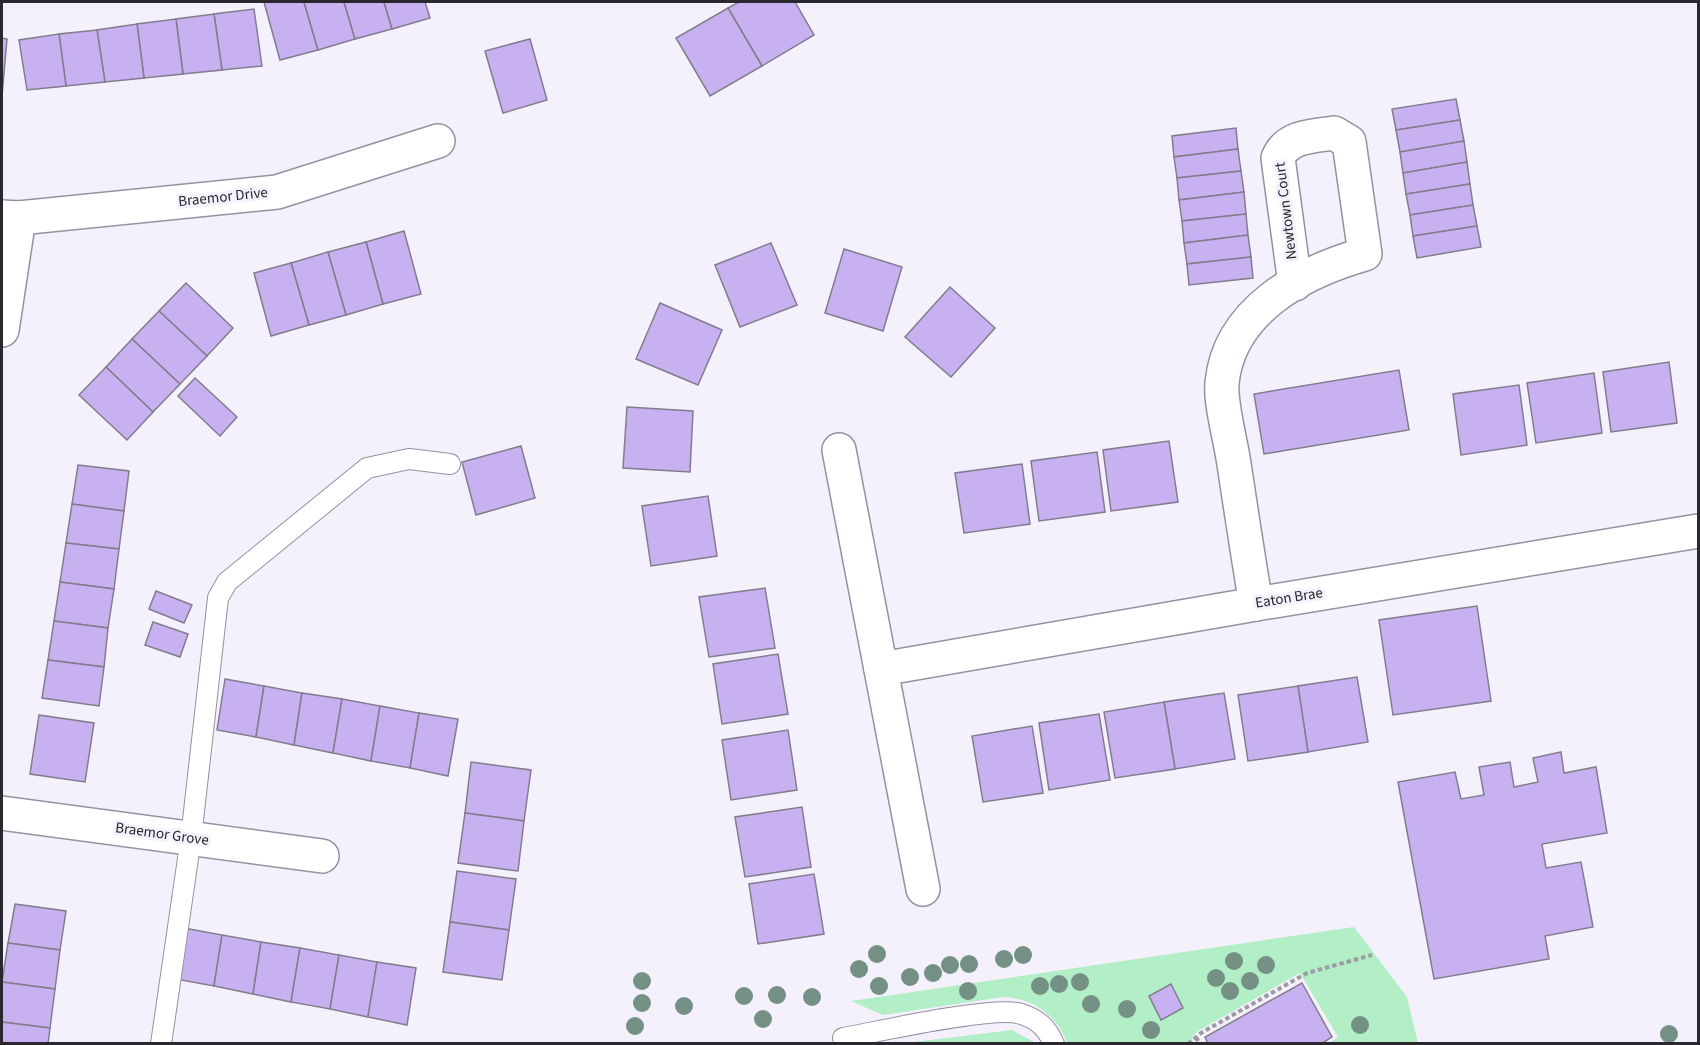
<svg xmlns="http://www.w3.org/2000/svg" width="1700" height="1045" font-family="'Source Sans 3',sans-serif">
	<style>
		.green { fill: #b2eec6 }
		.building { fill: #c8b1f1; stroke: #827c8d; stroke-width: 1.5 }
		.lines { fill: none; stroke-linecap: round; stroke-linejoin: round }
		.lane-casing { stroke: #9691a2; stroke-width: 22 }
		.street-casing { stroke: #9691a2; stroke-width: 36 }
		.path { stroke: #9d9aa3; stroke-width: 4; stroke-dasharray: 4.5 3; stroke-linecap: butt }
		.lane { stroke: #fff; stroke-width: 20 }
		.street { stroke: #fff; stroke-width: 33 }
		.tree { fill: #759186 }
		.labels { text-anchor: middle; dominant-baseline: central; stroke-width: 6; stroke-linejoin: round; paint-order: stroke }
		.street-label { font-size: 15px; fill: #2a272e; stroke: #f4f1fc }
	</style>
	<rect width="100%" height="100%" fill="#f4f1fc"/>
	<g class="green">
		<path d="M1354,927L1407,997L1418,1043H1329L1338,1037L1300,973L1198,1031L1191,1038L1194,1043H1067C1057,1015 1033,998 1003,997L883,1015L851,1001Z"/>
		<polygon points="1012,1030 1036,1043 906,1043"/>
	</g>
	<g class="building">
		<polygon points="264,2 304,2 318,50 280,60"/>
		<polygon points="304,2 344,2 355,39 318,50"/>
		<polygon points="344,2 384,2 392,29 355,39"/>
		<polygon points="384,2 425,2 430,18 392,29"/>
		<polygon points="739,2 795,2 814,35 762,66 728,8"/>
		<polygon points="728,8 762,66 710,96 676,38"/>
		<polygon points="254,9 262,66 222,70 214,14"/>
		<polygon points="214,14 222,70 183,74 176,19"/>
		<polygon points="176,19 183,74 144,78 137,24"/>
		<polygon points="137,24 144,78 105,82 97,30"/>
		<polygon points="97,30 105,82 66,86 59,34"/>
		<polygon points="59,34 66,86 27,90 19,40"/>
		<polygon points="2,38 7,39 2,96"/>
		<polygon points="530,39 547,100 503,113 485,51"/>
		<polygon points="1456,99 1460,120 1396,130 1392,109"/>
		<polygon points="1460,120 1464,141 1400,152 1396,130"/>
		<polygon points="1236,128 1238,149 1174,157 1172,136"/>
		<polygon points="1464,141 1467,162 1403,173 1400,152"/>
		<polygon points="1238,149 1241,171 1177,178 1174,157"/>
		<polygon points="1467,162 1470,184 1406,194 1403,173"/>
		<polygon points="1241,171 1244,192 1179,200 1177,178"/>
		<polygon points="1470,184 1473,205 1410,215 1406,194"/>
		<polygon points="1244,192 1246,214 1182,221 1179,200"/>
		<polygon points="1473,205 1477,226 1413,236 1410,215"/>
		<polygon points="1246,214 1248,235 1184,243 1182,221"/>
		<polygon points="1477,226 1481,247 1417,258 1413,236"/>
		<polygon points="404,231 421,294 383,304 366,242"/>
		<polygon points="1248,235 1251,257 1187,264 1184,243"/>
		<polygon points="366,242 383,304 346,315 328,252"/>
		<polygon points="771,243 797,305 740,327 715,265"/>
		<polygon points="844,249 902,267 883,331 825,313"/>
		<polygon points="328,252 346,315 309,325 291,263"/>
		<polygon points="1251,257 1253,278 1189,285 1187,264"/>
		<polygon points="291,263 309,325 271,336 254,273"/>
		<polygon points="186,283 233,328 207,356 159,311"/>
		<polygon points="950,287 995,328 951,377 905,337"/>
		<polygon points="660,303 722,330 698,385 636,359"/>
		<polygon points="159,311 207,356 180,384 132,339"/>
		<polygon points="132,339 180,384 153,412 106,367"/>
		<polygon points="1669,362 1677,423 1611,432 1603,372"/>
		<polygon points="106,367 153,412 127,440 79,395"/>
		<polygon points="1399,370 1409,430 1264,454 1254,394"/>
		<polygon points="1594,373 1602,433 1536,443 1527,383"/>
		<polygon points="195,378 237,417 220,436 178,396"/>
		<polygon points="1519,385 1527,445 1461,455 1453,394"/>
		<polygon points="627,407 693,411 690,472 623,468"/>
		<polygon points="1169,441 1178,502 1111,511 1103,450"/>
		<polygon points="521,446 535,498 476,515 462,462"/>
		<polygon points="1097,452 1105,512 1039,521 1031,461"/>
		<polygon points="1022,464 1030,524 964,533 955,473"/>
		<polygon points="78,465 129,471 124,511 72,504"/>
		<polygon points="708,496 717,556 651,566 642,506"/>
		<polygon points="72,504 124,511 119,549 66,543"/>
		<polygon points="66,543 119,549 114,589 60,582"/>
		<polygon points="60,582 114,589 108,628 54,621"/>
		<polygon points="765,588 775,648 709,657 699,597"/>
		<polygon points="156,591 192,605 184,623 149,609"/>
		<polygon points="1477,606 1491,701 1393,715 1379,620"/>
		<polygon points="54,621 108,628 104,667 48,660"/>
		<polygon points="153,622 188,634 180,657 145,645"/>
		<polygon points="778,654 788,714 722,724 713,664"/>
		<polygon points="48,660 104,667 99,706 42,698"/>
		<polygon points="1357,677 1368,742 1308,752 1298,686"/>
		<polygon points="225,679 264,686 256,737 217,730"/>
		<polygon points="264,686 302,693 294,745 256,737"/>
		<polygon points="1298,686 1308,752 1248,761 1238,695"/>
		<polygon points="302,693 342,699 333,753 294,745"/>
		<polygon points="1224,693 1235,759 1175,769 1164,702"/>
		<polygon points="342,699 380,706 371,761 333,753"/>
		<polygon points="1164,702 1175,769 1115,778 1104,712"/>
		<polygon points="380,706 419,713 410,768 371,761"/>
		<polygon points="419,713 458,719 448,776 410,768"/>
		<polygon points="1099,714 1110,780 1049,790 1039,723"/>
		<polygon points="39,715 94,723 85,782 30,774"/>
		<polygon points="1032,726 1043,793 983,802 972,736"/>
		<polygon points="788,730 797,790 731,800 722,740"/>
		<polygon points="1561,752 1564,773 1596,767 1607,833 1542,844 1546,868 1581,862 1593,927 1545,936 1549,959 1434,979 1398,782 1455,772 1461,799 1484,795 1479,767 1510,762 1514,787 1538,782 1533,758"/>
		<polygon points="471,762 531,770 524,821 465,813"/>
		<polygon points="802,807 811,867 745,877 735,817"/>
		<polygon points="465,813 524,821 518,871 458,863"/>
		<polygon points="457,871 516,879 509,930 450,922"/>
		<polygon points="814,874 824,934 758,944 749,884"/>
		<polygon points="15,904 66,911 60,950 8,943"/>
		<polygon points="450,922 509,930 502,980 443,972"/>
		<polygon points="184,928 222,935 214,986 175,979"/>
		<polygon points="222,935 261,942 253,994 214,986"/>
		<polygon points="261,942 300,948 291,1002 253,994"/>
		<polygon points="8,943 60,950 55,989 2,982"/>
		<polygon points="300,948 339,955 330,1009 291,1002"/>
		<polygon points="339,955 377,962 368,1017 330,1009"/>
		<polygon points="377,962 416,968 407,1025 368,1017"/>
		<polygon points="2,982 55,989 50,1028 2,1022"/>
		<polygon points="1302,983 1332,1037 1321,1044 1208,1044 1205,1037"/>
		<polygon points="1171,984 1183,1008 1161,1020 1149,996"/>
		<polygon points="2,1022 50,1028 48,1044 2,1044"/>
	</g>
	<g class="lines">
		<g class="lane-casing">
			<g id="lane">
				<path d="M843,1038C877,1032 996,1005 1021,1014C1038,1019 1047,1028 1054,1044"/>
				<polyline points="161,1044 191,838 218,598 227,582 367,468 409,459 450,464"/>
			</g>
		</g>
		<g class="street-casing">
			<g id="street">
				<polyline points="2,217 19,218 277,192 438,141"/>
				<polyline points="2,330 19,218"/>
				<polyline points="839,450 923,889"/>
				<path d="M1256,604C1248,557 1241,510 1234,464C1231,442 1220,403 1222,383C1229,310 1302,272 1365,254L1349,142L1334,133C1313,136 1287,136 1278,158L1295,284"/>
				<polyline points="881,669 1256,604 1698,531"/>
				<polyline points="2,813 322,856"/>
			</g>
		</g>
		<g class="path">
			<polyline points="1196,1037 1200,1044"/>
			<polyline points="1188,1044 1201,1033 1307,973 1372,955"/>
		</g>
		<use href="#lane" class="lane"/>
		<use href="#street" class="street"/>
	</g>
	<g class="tree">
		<circle cx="877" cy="954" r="9"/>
		<circle cx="1023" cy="955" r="9"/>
		<circle cx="1004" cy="959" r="9"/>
		<circle cx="1234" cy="961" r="9"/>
		<circle cx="969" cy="964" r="9"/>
		<circle cx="950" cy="965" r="9"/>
		<circle cx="1266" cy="965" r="9"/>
		<circle cx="859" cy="969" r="9"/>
		<circle cx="933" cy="973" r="9"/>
		<circle cx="910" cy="977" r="9"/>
		<circle cx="1216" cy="978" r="9"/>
		<circle cx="642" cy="981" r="9"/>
		<circle cx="1250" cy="981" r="9"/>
		<circle cx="1080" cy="982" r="9"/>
		<circle cx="1059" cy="984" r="9"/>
		<circle cx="879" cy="986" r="9"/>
		<circle cx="1040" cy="986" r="9"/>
		<circle cx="968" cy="991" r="9"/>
		<circle cx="1230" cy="991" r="9"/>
		<circle cx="777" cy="995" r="9"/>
		<circle cx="744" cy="996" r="9"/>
		<circle cx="812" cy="997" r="9"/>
		<circle cx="642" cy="1003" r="9"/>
		<circle cx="1091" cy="1004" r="9"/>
		<circle cx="684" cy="1006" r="9"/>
		<circle cx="1127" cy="1009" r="9"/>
		<circle cx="763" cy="1019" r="9"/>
		<circle cx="1360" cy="1025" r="9"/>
		<circle cx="635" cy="1026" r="9"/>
		<circle cx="1151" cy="1030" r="9"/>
		<circle cx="1669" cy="1034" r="9"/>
	</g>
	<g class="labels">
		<g class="street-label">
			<text transform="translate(223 197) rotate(-6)">Braemor Drive</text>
			<text transform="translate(1286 211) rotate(-97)">Newtown Court</text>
			<text transform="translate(1289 598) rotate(-9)">Eaton Brae</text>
			<text transform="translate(162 834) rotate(8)">Braemor Grove</text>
		</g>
	</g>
	<rect width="1700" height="1045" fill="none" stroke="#2a272e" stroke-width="6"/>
</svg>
